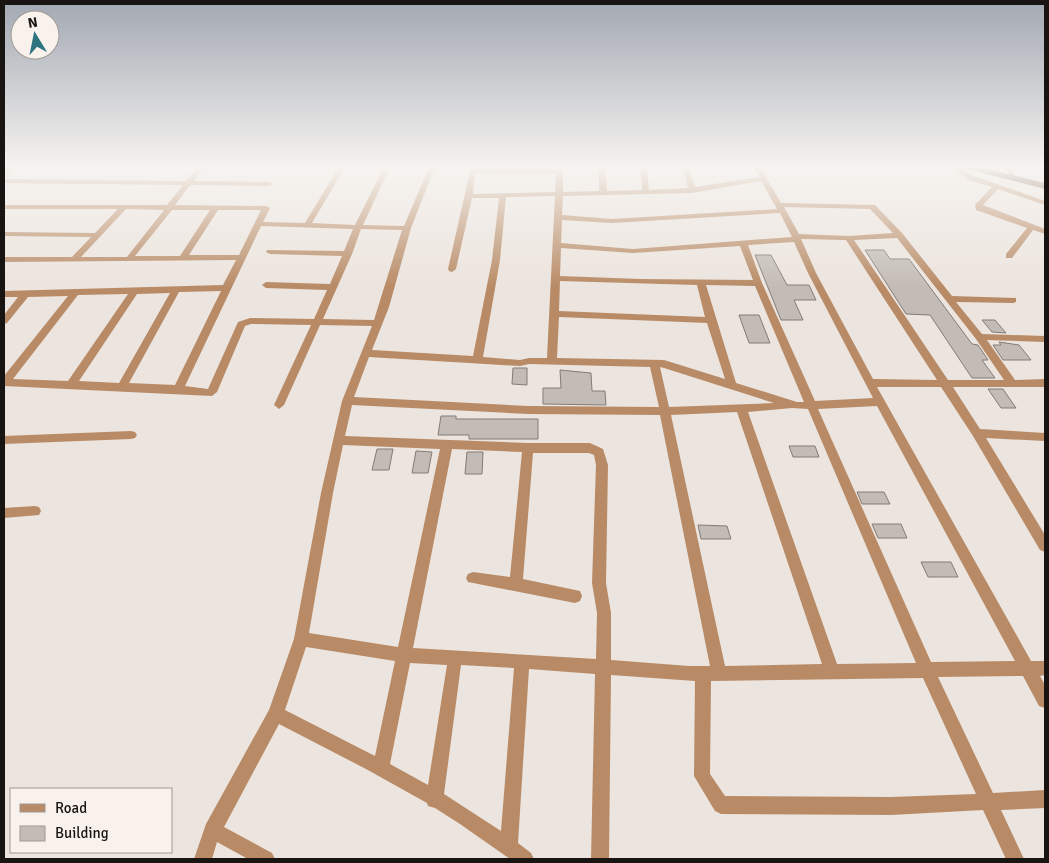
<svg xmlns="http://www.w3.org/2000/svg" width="1049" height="863" font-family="Signika,sans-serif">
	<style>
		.building { fill: #c3bcb6; stroke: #827b76 }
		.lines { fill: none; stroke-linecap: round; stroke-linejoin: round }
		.lane { stroke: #b88b66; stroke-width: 4 }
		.street { fill: #b88b66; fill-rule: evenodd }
		.highway { fill: #573515; fill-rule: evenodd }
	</style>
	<rect width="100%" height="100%" fill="#ece4de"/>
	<g class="building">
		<polygon points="865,250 884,250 890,259 909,259 972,344 978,345 988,360 982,360 995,378 972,378 930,315 906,314"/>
		<polygon points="755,255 771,255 787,285 809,285 816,300 794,300 803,320 781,320"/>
		<polygon points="739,315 759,315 770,343 749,343"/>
		<polygon points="982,320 995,320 1006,333 992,332"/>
		<polygon points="999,342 1019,345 1031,360 1003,360 993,345 1001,345"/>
		<polygon points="513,368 527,368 527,385 512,384"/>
		<polygon points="560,370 591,373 592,391 605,391 606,405 543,404 543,388 561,388"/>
		<polygon points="988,389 1003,389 1016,408 1001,408"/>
		<polygon points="441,416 456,416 456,419 538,419 538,439 469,439 469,435 438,435"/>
		<polygon points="789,446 815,446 819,457 793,457"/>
		<polygon points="377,449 393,449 389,470 372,470"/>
		<polygon points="416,451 432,452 428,473 412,473"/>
		<polygon points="467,452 483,452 482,474 465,474"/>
		<polygon points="857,492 884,492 890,504 862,504"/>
		<polygon points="872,524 901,524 907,538 878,538"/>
		<polygon points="698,525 727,526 731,539 701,539"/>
		<polygon points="921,562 951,562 958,577 928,577"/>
	</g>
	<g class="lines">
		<polyline class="lane" points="1007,167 1012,174"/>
		<g class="street">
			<polygon points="8,167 15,167 4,176 4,171"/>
			<path d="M198,167H204L194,181L269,182L273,184L269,186L190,185L175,205L266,206L270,208L263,222L305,223L339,167H345L312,223L355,225L384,167H390L363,225L404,226L429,167H435L411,228L389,307L372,350L473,356L492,260L499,198H472L456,269L452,272L449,271L448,269L471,167H477V169L557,170V167H563V192L599,191V167H605L607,191L642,190L641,167H647L649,190L688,188L683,167H689L695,187L759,177L754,167H760L781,203L875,205L902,233L952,296L1016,298V302L1013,303L956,302L982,334L1045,336V342L987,340L1015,380L1045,379V387H953L980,429L1045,433V441L986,438L1045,535V552L1040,550L973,436L941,387H877L1031,661H1045V675L1040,676L1045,685V708L1039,706L1023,676L938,677L993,793L1045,790V808L1001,810L1024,859H1006L983,810L891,815L721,814L715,811L694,776L695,681L611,675L609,859H591L595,674L529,669L518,843L531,853L534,859H510L460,824L435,808L428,806L427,803L366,769L279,724L224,827L272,853L275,859H248L217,842L212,859H194L206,824L269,710L294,639L321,493L342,401L372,326L320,325L284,405L279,409L274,405L311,325L251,324L245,326L217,392L212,396L4,386V376L68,296L28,297L7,323L4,324V315L18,297H4V291L223,285L236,260L4,262V257H72L91,237L4,236V232L95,233L118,209H4V205H167L183,185L4,183V179L186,181ZM475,173L556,174L555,192L473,194ZM761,181L777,209L612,219L562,215L563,196L692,193ZM555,196L547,358H529L520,360L483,357L500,260L506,197ZM784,207L870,209L893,233L849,236L799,234ZM126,209L164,210L127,257H81ZM172,210H210L180,256H135ZM218,210H261L239,255H189ZM780,213L792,237L633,249L561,243L562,220L612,223ZM261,226L353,229L344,251L267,250L266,252L270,254L342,256L330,284L266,282L262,285L266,288L327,290L314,319L250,318L238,322L208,389L185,386ZM361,229L402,230L374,320L323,319L352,254ZM897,238L976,339L1004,380H948L854,240ZM801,239L846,240L937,380L873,379L816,273ZM794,242L808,273L873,398L815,401L762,283L748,245ZM740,246L753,280L641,279L560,276L561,248L633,253ZM560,281L697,285L705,317L559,311ZM706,285L755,286L804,402H797L736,383ZM221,291L175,385L129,383L179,292ZM170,293L119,383L79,381L137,294ZM128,294L68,381L13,379L78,295ZM559,317L707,323L725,379L664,360L557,358ZM369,357L520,366L529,364L650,367L659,407L528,406L354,397ZM660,367L664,368L774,403L669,407ZM352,405L528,414L660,415L710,666H689L611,660V613L606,583L608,465L603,449L590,443H528L345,436ZM877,406L1015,661L931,662L818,409ZM792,408L808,409L916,663L837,664L748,412ZM737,412L822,664L725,666L671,415ZM343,445L440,449L398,647L309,633L333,493ZM452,449L522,452L510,577L473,572L468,574L466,578L468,582L575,603L580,601L582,596L580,591L523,579L533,453H589L594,455L596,465L592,583L597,613L596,659L413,648ZM306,647L395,661L375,756L285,710ZM410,663L447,665L428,785L390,764ZM461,665L514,668L501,831L444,794ZM923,678L976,794L891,797L725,796L710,774L711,681Z"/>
			<polygon points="952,167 959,167 974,176 1045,201 1045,205 998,189 983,205 1045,229 1045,234 1033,230 1012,258 1006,258 1006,254 1027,228 976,210 975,205 992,187 968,180"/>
			<polygon points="131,431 135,432 137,435 135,438 131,439 4,444 4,436"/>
			<polygon points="35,506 39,507 41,511 39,515 4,518 4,508"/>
		</g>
		<polygon class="highway" points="965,167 979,167 1045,183 1045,189 967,169"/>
	</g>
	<linearGradient id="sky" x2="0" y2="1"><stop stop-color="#a2a8b2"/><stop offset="0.58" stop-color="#f6f3f0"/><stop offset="1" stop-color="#f6f3f0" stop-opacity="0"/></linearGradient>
	<rect width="1049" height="287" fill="url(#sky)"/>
	<rect width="1049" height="863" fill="none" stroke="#171412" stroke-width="10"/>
	<rect x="10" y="788" width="162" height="65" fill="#f9f1eb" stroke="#9f9994"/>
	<rect x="20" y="804" width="25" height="8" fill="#b88b66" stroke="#9f9994"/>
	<text x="55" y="813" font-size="15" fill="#171412">Road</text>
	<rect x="20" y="826" width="25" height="15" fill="#c3bcb6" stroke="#9f9994"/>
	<text x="55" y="838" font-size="15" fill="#171412">Building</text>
	<g transform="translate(35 35) rotate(350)"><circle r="24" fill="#f9f1eb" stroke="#9f9994"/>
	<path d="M0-4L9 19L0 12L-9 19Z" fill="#2d7480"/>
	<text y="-8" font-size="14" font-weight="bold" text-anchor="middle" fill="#171412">N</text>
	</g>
</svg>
